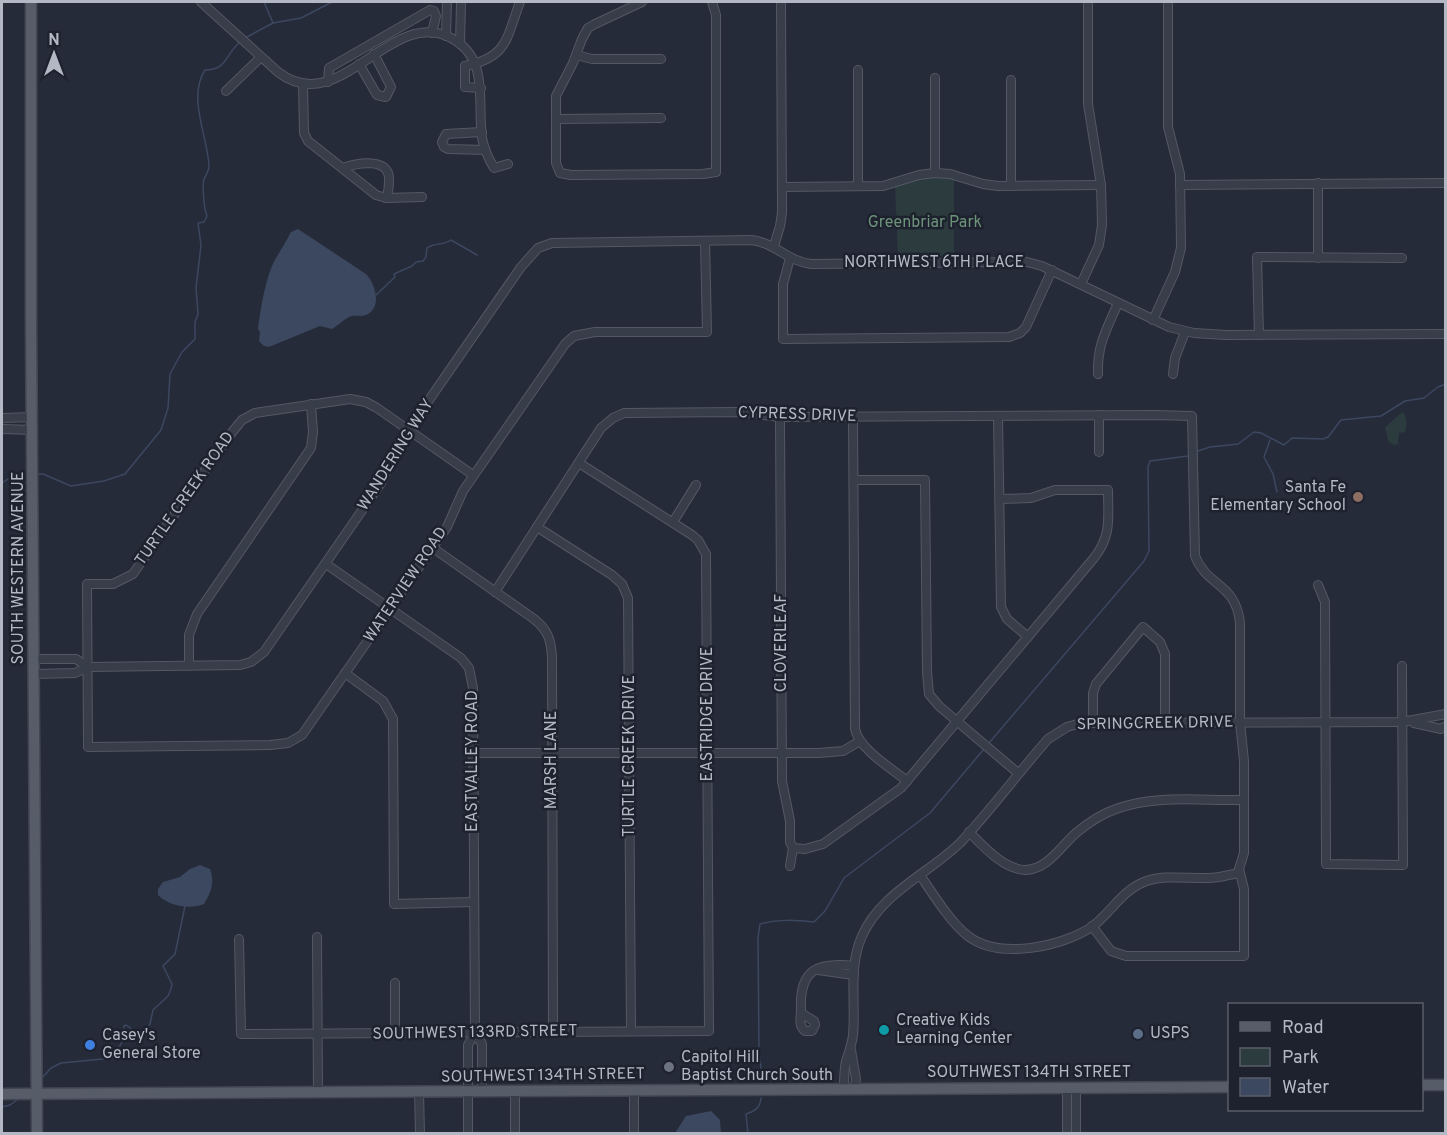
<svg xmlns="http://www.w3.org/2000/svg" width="1447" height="1135" font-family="Overpass,sans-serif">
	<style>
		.green { fill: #2b3b3e }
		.water { fill: #3c4760 }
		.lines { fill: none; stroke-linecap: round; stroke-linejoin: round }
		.stream { stroke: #3c4760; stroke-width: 1.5 }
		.minor-casing { stroke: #545864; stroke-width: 10 }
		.major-casing { stroke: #424652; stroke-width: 13 }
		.minor { stroke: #383d4a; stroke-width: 8 }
		.major { stroke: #575c69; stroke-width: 10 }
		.education-dot { fill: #8d6e63; stroke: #1e222e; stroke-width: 2 }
		.culture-dot { fill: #0f9aa8; stroke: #1e222e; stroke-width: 2 }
		.service-dot { fill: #5c6f8a; stroke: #1e222e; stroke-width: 2 }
		.shop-dot { fill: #3f7fe0; stroke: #1e222e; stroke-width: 2 }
		.worship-dot { fill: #6b7280; stroke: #1e222e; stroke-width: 2 }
		.labels { text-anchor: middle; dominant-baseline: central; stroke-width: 5; stroke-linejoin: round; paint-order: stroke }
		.park-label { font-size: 16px; fill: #6d947b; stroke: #1e222e }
		.street-label { font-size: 16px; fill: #b4b8c5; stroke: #1e222e }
		.poi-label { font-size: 16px; fill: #b4b8c5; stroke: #1e222e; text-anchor: start }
	</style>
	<rect width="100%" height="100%" fill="#252b39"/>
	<g class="green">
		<polygon points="939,177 954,179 954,256 898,257 895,186 910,180"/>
		<path d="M1403,412C1407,416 1407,427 1405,432L1399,433L1398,444L1394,445L1388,441L1385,427C1392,422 1395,417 1403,412Z"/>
	</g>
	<g class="water">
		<path d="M298,229L366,274C375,283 383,308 366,315C361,317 356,315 352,316C346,317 338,326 332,329L320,326L269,347L264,346L259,341L260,332L258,329C260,312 266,275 275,260C280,251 286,242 291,232Z"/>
		<path d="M200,865L210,869C215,882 211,893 204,904C189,910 169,906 158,895V889L163,882L180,877L190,869Z"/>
		<polygon points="711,1111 720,1120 721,1133 675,1133 686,1116"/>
	</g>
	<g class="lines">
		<g class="stream">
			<polyline points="264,2 273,23"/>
			<polyline points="245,38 273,23 301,18 332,2"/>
			<path d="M376,295L395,277L394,274L412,266L416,262L423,261L426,257L427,248C435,242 443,246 451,240L477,255"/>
			<polyline points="1270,440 1264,457 1273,474 1277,492"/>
			<polyline points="1195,452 1210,447 1238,444 1254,432 1261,433 1284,445 1292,438 1323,439 1328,437 1341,420 1381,416 1405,401 1424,398 1438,387 1446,384"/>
			<path d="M37,474H43L71,486L104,481L125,474L161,430L168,408L170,374L182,352L195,339V322L198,314L196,288L201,245L198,223L204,222L207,216C204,209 202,186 204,179C206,175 209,171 209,166C208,137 187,98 205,70C227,70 225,55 239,43"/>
			<polyline points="2,483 8,479 26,474"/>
			<polyline points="989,743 1144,561 1149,551 1148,467 1150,461 1188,456"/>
			<path d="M762,1078L759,1049L758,937L760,924C778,919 795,920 814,922L825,911L844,878L930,813L984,749"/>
			<polyline points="41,1079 51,1068 61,1063 113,1058 123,1040 124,1026 126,1025 132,1029 133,1037 146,1030 150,1024 153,1010 168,996 171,989 172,984 163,966 175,954 185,906"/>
			<polyline points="2,1107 10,1105 17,1100"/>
			<path d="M748,1134L746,1114C755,1111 760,1108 761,1098"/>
		</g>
		<g class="minor-casing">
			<g id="minor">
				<path d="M201,2L278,72C340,120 390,6 451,38C490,58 477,102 482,138C484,148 488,158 494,168L508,164"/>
				<polyline points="642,2 595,24 588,28 582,39 573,63 556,96 556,163 560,173 571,175 703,174 716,172 716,15 712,2"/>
				<polyline points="446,36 447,2"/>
				<polyline points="460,44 461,2"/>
				<polyline points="576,55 592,59 661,59"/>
				<polyline points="359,64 377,95 386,97 391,87 374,54"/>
				<polyline points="858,70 858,186"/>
				<polyline points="935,78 935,173"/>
				<polyline points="1011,80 1011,186"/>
				<polyline points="328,82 329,68 430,10 434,11 436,16 432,33"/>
				<polyline points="303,84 304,133 308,141 376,195 386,198 422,197"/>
				<path d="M481,88L465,87V66C508,57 506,39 520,2"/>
				<polyline points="226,91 261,57"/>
				<polyline points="556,119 661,118"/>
				<polyline points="482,132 446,134 442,142 444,147 448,149 485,150"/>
				<path d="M343,168C357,163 389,157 389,179C389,186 389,192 386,198"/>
				<polyline points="1318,183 1318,258"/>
				<polyline points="1180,185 1446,183"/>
				<polyline points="782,187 883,186 919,175 935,173 950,174 983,184 998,186 1101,185"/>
				<polyline points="774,246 780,226 782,213 781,2"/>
				<polyline points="790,258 783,284 783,339 1009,337 1020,333 1026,327 1052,270"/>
				<polyline points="1081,284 1099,245 1102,225 1101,185 1088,104 1088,2"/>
				<polyline points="1153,320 1175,272 1181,248 1180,174 1168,127 1168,2"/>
				<polyline points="1259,335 1257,257 1402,258"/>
				<path d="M1098,374C1097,344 1107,329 1118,303"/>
				<polyline points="1173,374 1175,358 1185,332"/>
				<polyline points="1099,415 1099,452"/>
				<polyline points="998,416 1001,607 1007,619 1028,637"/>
				<polyline points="780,417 782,781 790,821 790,842 793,848 790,866"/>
				<path d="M853,417L855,729C859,749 891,768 907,781"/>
				<polyline points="2,418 33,417"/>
				<polyline points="2,429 33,430"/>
				<polyline points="473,475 377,408 366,402 350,399 255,413 242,420 229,436 133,574 113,584 87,584 88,747 270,745 288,743 302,735 447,527 463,491 565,344 574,336 595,332 707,332 705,241"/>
				<polyline points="854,480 925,480 927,672 929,694 939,706 1018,773"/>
				<polyline points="673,522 696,485"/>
				<polyline points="537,527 612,575 622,584 628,598 631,1031"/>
				<path d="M433,548L534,619C548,630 551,640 552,657L553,1032"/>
				<polyline points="326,564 461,658 469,668 473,688 475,1033 482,1044 482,1092"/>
				<polyline points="1318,585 1325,602 1326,864 1403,865 1402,666"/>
				<path d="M495,592L601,428L613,418L624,413L739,412L780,417L1155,415L1192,416L1195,556C1207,587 1236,583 1240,623V722L1244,761V853L1239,869L1244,889V956H1126L1111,951L1092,926"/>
				<polyline points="35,659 76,659 88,667 75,673 35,674"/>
				<polyline points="189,666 189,635 197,614 311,448 313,432 311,404"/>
				<path d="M88,667L240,665L251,662L264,652L381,483L400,442L521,267L538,248L552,243L751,240C776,243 787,261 811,264L1027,262L1042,266L1169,327L1194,333L1226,335L1446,334"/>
				<polyline points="345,673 383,701 393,719 394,904 474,902"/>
				<polyline points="1093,723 1093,693 1096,684 1143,627 1160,642 1165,654 1165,722"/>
				<polyline points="1414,723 1441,729 1446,726"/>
				<polyline points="473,753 819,753 843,751 860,741"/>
				<path d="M969,832C983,846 1004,870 1026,870C1048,869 1061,846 1076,833C1088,823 1101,814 1116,809C1156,794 1202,801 1244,800"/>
				<path d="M793,848L805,849L823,844L901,788L1094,558C1112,535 1108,518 1108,490H1055L1031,498L1000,499"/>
				<path d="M920,875C933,894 950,922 968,936C999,960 1063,947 1093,926C1111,912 1123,890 1144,882C1164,874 1188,879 1208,878C1219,878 1228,875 1239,873"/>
				<polyline points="317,937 318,1093"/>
				<polyline points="239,939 241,1034 709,1031 706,554 698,540 692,535 579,463"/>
				<polyline points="818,970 854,975"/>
				<polyline points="395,983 395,1034"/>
				<path d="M801,1013L814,1021L815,1025L812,1031H805C798,1025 801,1018 801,1010C799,969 818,962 854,966"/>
				<polyline points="851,1050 856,1079 855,1088"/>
				<path d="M844,1088C844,1080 844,1070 846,1061C849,1052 852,1044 853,1035C856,1002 848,967 862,936C881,893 928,874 960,843C991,810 1018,773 1048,739L1067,727L1081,723L1402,722L1446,714"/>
				<polyline points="1067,1088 1067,1134"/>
				<polyline points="634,1090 634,1134"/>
				<polyline points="419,1092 420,1134"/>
				<polyline points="468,1134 468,1045 475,1033"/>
				<polyline points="515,1134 515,1091"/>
				<polyline points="1076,1134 1076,1088"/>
			</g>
		</g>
		<g class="major-casing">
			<g id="major">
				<polyline points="31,2 31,320 37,1134"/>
				<polyline points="1422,1085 1446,1085"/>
				<polyline points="2,1094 1230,1087"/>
			</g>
		</g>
		<use href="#minor" class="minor"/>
		<use href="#major" class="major"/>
	</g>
	<circle class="education-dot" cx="1358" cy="497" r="6"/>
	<circle class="culture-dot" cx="884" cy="1030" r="6"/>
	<circle class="service-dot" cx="1138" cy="1034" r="6"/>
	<circle class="shop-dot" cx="90" cy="1045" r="6"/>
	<circle class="worship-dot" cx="669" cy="1067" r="6"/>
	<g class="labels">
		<g class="park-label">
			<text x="925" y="223">Greenbriar Park</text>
		</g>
		<g class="street-label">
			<text x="934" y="263">NORTHWEST 6TH PLACE</text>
			<text transform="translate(797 415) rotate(2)">CYPRESS DRIVE</text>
			<text transform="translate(396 455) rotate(-58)">WANDERING WAY</text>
			<text transform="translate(185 499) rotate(-55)">TURTLE CREEK ROAD</text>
			<text transform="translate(19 568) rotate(-90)">SOUTH WESTERN AVENUE</text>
			<text transform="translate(406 585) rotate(-56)">WATERVIEW ROAD</text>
			<text transform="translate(782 643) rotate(-90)">CLOVERLEAF</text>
			<text transform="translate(708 714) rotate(-90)">EASTRIDGE DRIVE</text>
			<text transform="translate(1155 724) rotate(-1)">SPRINGCREEK DRIVE</text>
			<text transform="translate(630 756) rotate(-90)">TURTLE CREEK DRIVE</text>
			<text transform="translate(552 760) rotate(-90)">MARSH LANE</text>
			<text transform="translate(473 761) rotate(-90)">EASTVALLEY ROAD</text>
			<text transform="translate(475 1033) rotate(-1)">SOUTHWEST 133RD STREET</text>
			<text x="1029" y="1073">SOUTHWEST 134TH STREET</text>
			<text transform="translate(543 1076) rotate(-1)">SOUTHWEST 134TH STREET</text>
		</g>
		<g class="poi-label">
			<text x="1346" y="488" text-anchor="end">Santa Fe<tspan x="1346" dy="18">Elementary School</tspan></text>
			<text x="896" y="1021">Creative Kids<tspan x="896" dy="18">Learning Center</tspan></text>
			<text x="1150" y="1034">USPS</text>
			<text x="102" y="1036">Casey's<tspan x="102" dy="18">General Store</tspan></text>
			<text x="681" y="1058">Capitol Hill<tspan x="681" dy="18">Baptist Church South</tspan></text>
		</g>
	</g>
	<rect width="1447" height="1135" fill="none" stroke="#b4b8c5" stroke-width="6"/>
	<rect x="1228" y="1003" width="195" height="108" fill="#1e222e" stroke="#5a5e6a" stroke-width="1.5"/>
	<rect x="1240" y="1022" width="30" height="9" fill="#575c69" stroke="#5a5e6a" stroke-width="1.5"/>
	<text x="1282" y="1033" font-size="18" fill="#b4b8c5">Road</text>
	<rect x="1240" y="1048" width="30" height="18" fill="#2b3b3e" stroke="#5a5e6a" stroke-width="1.5"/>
	<text x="1282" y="1063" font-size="18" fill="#b4b8c5">Park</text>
	<rect x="1240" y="1078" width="30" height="18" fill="#3c4760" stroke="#5a5e6a" stroke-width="1.5"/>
	<text x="1282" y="1093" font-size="18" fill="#b4b8c5">Water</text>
	<g transform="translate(54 54)" stroke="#1e222e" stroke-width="4.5" paint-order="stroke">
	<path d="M0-4.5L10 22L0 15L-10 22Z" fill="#b4b8c5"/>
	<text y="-9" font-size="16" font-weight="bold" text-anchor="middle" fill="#b4b8c5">N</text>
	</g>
</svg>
